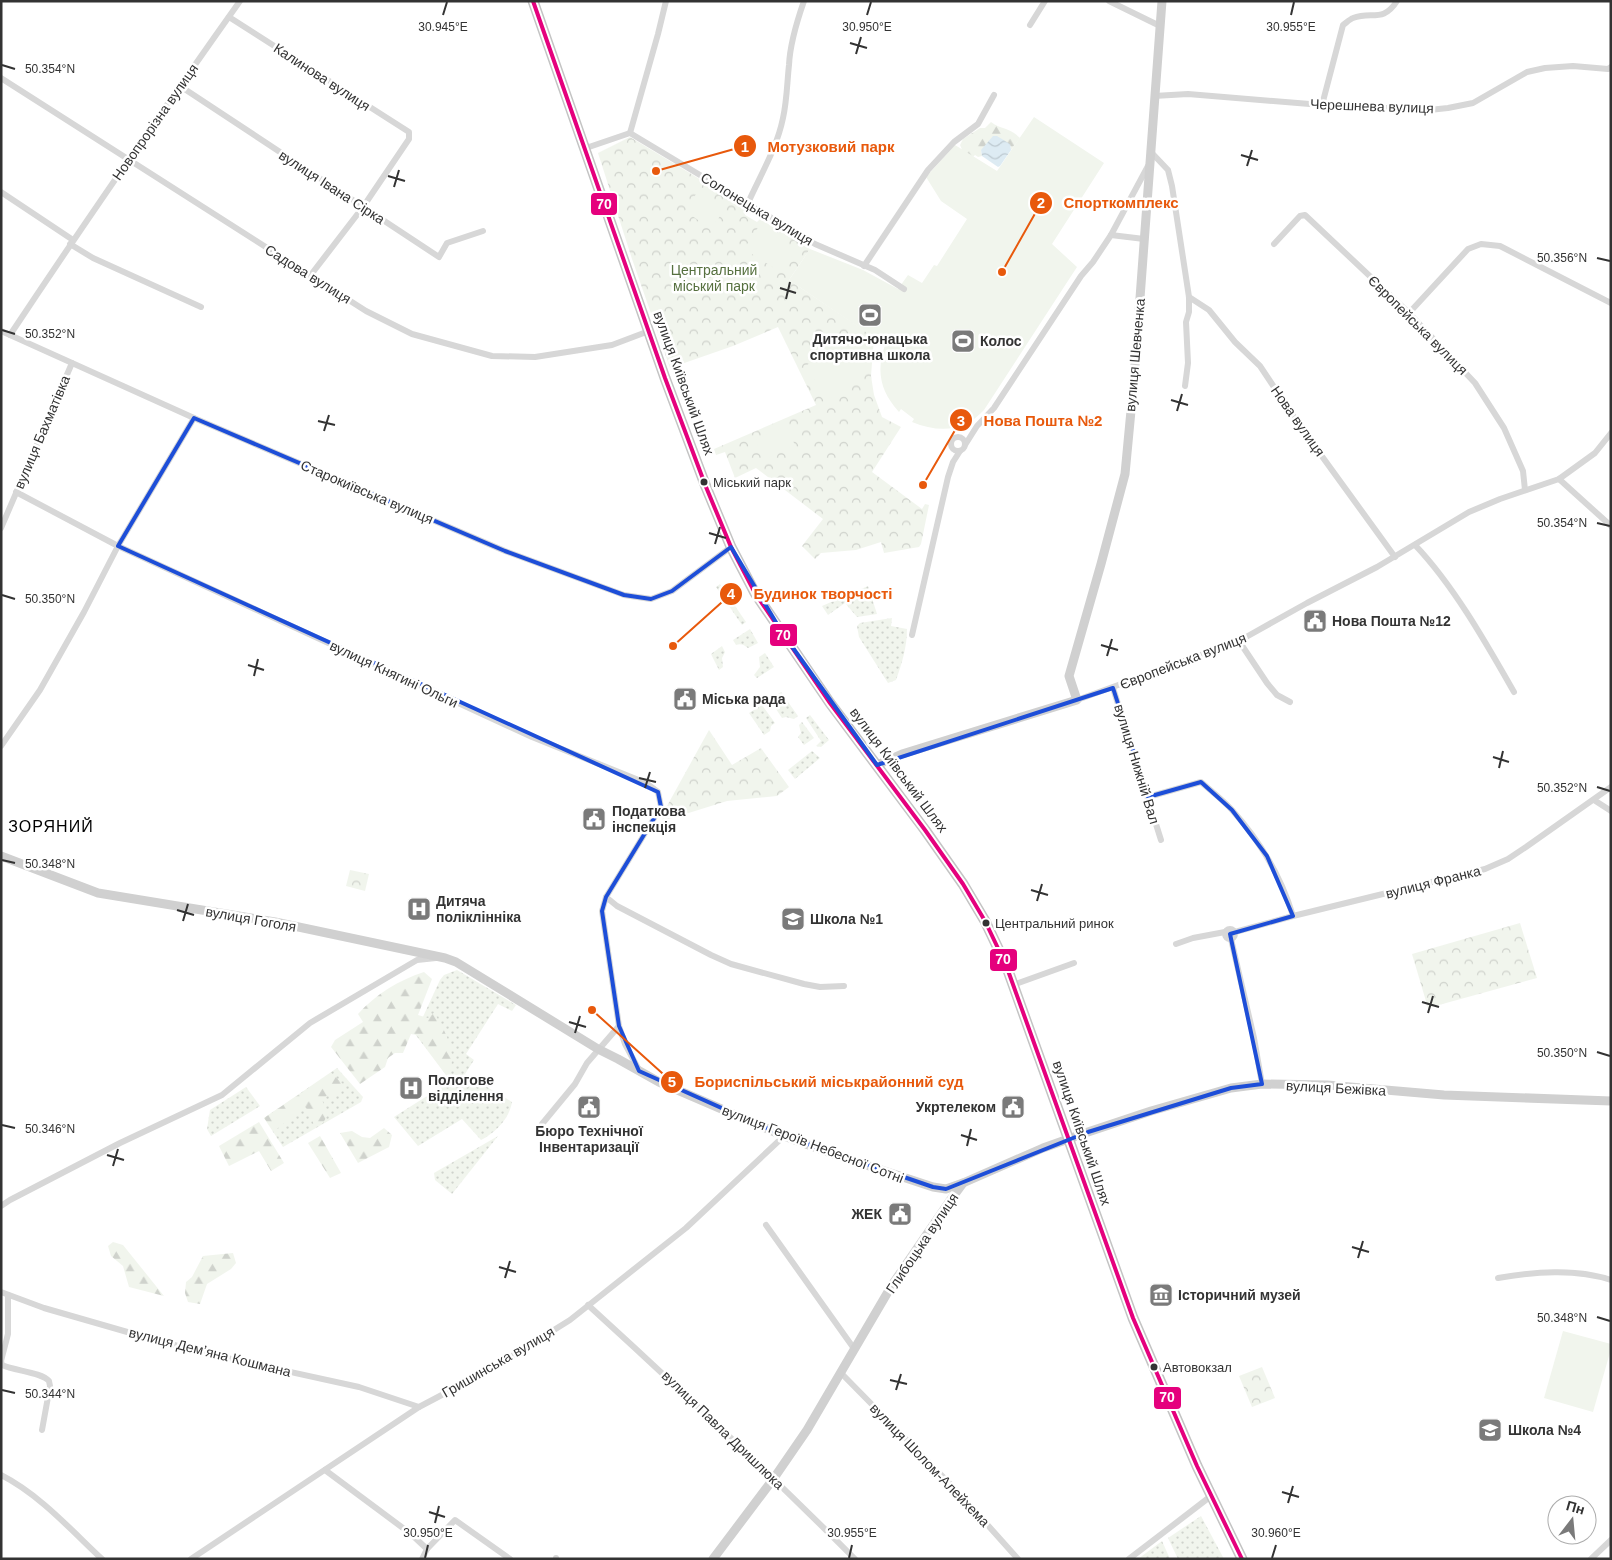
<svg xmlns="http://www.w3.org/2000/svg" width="1612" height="1560" font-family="Arial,sans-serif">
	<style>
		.grass { fill: url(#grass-dots) }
		.forest { fill: url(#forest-firs) }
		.park { fill: url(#park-crowns) }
		.pitch { fill: #f1f5ed }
		.water { fill: url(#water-waves) }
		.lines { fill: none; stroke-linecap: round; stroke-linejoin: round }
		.street { stroke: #d7d7d7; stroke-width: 6 }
		.secondary { stroke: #d0d0d0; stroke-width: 9 }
		.highway { stroke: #c4c4c4; stroke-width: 11 }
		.bus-1-casing { stroke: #fff; stroke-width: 8 }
		.bus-1 { stroke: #e5007d; stroke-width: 4 }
		.marked { fill: none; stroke: #1d4ed8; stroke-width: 4; stroke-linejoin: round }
		.ticks { fill: none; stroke: #333; stroke-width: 2 }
		.bus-dot { fill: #333; stroke: #fff; stroke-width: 2 }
		.labels { text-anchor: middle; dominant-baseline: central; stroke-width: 5; stroke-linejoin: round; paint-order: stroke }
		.bus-label { font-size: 13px; fill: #333; stroke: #fff; text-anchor: start }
		.street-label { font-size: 14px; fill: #333; stroke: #fff }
		.park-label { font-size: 14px; fill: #56703f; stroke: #fff }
		.poi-label { font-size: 14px; font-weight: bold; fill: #333; stroke: #fff; text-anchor: start }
		.quarter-label { font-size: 16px; letter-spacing: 1px; fill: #000; stroke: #fff }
		.ticks-label { font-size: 12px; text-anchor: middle; fill: #333; stroke: #fff; stroke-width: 5; stroke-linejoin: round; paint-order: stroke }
		.leader { fill: none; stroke: #e8590c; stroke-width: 2 }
		.callout-dot { fill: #e8590c; stroke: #fff; stroke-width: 2 }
		.mark-label { font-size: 15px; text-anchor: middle; font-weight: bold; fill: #fff }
		.callout-label { font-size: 15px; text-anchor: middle; font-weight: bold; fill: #e8590c; stroke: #fff; stroke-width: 5; stroke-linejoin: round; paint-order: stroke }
		.line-badge { stroke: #fff; stroke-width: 2 }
		.badge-label { font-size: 14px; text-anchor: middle; font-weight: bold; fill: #fff }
	</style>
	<defs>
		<pattern id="grass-dots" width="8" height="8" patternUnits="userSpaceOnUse" patternTransform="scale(1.25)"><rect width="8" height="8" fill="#f1f5ed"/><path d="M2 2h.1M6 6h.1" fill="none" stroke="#cfd2cc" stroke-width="1.8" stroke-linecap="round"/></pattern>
		<pattern id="forest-firs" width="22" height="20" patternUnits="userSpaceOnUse" patternTransform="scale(1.25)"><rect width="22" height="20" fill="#f1f5ed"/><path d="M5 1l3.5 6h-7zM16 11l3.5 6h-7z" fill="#cfd2cc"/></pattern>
		<pattern id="park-crowns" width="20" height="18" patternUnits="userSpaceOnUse" patternTransform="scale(1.25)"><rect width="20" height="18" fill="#f1f5ed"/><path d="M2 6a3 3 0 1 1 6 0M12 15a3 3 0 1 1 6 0" fill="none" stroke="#cfd2cc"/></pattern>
		<pattern id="water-waves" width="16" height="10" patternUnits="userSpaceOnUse" patternTransform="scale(1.25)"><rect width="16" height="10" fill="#ddebf3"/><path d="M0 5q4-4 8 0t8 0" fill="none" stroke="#becad1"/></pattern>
	</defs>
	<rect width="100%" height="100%" fill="#fff"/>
	<g class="grass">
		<polygon points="720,584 746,622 742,625 716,587"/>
		<polygon points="868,586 877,614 857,617 845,603 828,615 822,606"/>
		<path d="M892,618L891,626L907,629C907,647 902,663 896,680L888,683L859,637L857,626L860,623Z"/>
		<path d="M750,629L758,643L748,648C744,645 741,643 736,645L733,640Z"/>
		<polygon points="722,646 725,652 722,658 723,667 719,670 711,654"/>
		<polygon points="765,653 774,667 757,678 754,675 760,667 759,657"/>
		<polygon points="781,692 798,716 794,719 786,717 782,718 770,700"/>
		<polygon points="762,705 775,723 771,726 770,731 764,735 749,713"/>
		<polygon points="810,715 829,740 821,747 816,746 821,741 806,718"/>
		<polygon points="802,722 814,738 804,745 798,737 801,733 799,725"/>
		<polygon points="812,751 820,758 795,779 788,770"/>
		<path d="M457,970L516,1005L512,1011L498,1004L466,1054L474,1060L465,1074L512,1102C509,1119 496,1132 481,1140L462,1119L418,1146L394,1117L449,1082L446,1075L415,1034L440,980L444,975Z"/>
		<polygon points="337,1068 363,1097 361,1102 283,1147 264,1118"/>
		<polygon points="246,1087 260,1106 211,1136 207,1129 210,1110"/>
		<polygon points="498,1136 452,1194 435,1180 434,1173"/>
		<polygon points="1201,1516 1224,1559 1178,1559 1168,1538"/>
		<polygon points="1162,1541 1170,1559 1138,1559"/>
	</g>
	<g class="forest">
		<path d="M991,122C1002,130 1009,127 1020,138L1011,150L1010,144L981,150L982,156L978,157L975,155L972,158L963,152L960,145L963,139L980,128H985Z"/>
		<path d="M424,972L432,979L418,1015L428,1018L434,1013C444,1028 461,1059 446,1075L417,1035L411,1034L403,1053H395L388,1058L385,1067L360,1084L331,1047L335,1040L363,1022L358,1014C376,994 399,980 424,972Z"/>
		<path d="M331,1073L343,1084L341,1093L327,1096L322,1099L327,1116L323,1123L315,1127C311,1119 311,1112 304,1106C292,1114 285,1124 274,1131L264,1118Z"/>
		<polygon points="259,1122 284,1163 271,1171 259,1151 229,1166 219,1146"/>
		<polygon points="384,1128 392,1135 389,1147 358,1163 340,1133 352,1131 362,1137 370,1138"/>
		<polygon points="320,1136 341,1173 330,1178 308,1143"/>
		<polygon points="113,1242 123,1245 164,1296 129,1287 123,1266 111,1256 108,1246"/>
		<polygon points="233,1253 236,1263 231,1269 207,1284 200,1304 188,1302 185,1293 186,1282 192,1277 203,1256"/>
	</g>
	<g class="park">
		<polygon points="630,137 746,207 745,215 757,222 760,219 810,249 789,280 874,337 871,376 874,395 882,417 901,427 872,472 922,509 925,504 929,505 921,544 919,547 884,553 881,542 856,550 821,553 815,559 802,546 823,519 756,468 735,478 725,452 716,455 714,449 816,405 778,327 733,346 670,368 632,259 598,153"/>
		<polygon points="709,730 732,765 761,748 789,787 777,796 727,801 663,821 662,815"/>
		<polygon points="350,870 369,874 365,891 346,886"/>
		<polygon points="1520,923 1537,978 1428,1008 1412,954"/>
		<polygon points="1262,1367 1275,1398 1252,1407 1239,1376"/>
	</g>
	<g class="pitch">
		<path d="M1034,117L1104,163L1052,244L1077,267L984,410C964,432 939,433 912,422L914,419L901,409L899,412C880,391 876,371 885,345L789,280L810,249L863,270L898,289L908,275L922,283L934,265L937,266L967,219L941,201L926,177L955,145L997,171Z"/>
		<polygon points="698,191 725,209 711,229 685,211"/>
		<polygon points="759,226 796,250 782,273 744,249"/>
		<polygon points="851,346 865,367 863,380 824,401 807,365 833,347"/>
		<polygon points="786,426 795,445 764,460 755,440"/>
		<polygon points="1563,1331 1611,1344 1611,1349 1593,1412 1544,1398"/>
	</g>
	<polygon class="water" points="993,136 997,136 1010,144 1011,150 1000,166 998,167 982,156 981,150"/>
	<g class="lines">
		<g class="street">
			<polyline points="1109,1 1160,26"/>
			<polyline points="229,17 409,132 409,139 363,207 310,276"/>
			<polyline points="1030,25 1045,1"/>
			<polyline points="1,78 366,311 412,334 492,356 535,357 612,345 649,331"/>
			<polyline points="180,86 439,257 447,243 483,231"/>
			<polyline points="1154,96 1188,94 1322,105 1429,110 1448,108 1473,103 1527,72 1545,68 1573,66 1608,69 1611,67"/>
			<path d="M1322,105L1343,25C1346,23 1350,19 1353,18C1372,11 1383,23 1397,1"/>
			<polyline points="630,133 658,34 666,1"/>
			<polyline points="584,145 589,147 630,133 815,244 875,270 904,289"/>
			<polyline points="1150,151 1168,170 1172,186 1189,297 1189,312 1186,322 1188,363 1185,386"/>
			<polyline points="1,192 73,240"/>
			<path d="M748,203C760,176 777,148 783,118C787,100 787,83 789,65C790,43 797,21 804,1"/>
			<polyline points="1111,235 1148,166"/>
			<polyline points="70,244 93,258 201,307"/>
			<polyline points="1274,244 1300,216 1305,215 1409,313 1475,383 1504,428 1523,471 1525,490"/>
			<polyline points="864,266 928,170 954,142 978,124 994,95"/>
			<polyline points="1189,297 1209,310 1235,342 1260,366 1300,426 1395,557"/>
			<polyline points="1409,313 1468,249 1481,244 1500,246 1611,303"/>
			<polyline points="1,331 194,418 505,551 624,595 651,599 672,591 731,547"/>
			<path d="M10,335C85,222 162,111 240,1"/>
			<circle cx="958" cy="444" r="7"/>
			<polyline points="965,445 977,426 994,408 1081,276 1093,262 1111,235 1144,239"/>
			<polyline points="1559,479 1611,526"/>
			<polyline points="16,492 118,546 532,737 646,783 658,792 661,807 606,897 602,911 619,1026 625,1044 639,1070"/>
			<polyline points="1,528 72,363"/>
			<path d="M1415,545C1454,586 1486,643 1514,692"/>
			<polyline points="912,635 948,477 953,462 960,451"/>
			<polyline points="1239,641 1267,683 1277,695 1290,702"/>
			<polyline points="1113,688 1161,840"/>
			<polyline points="1077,700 1239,641 1307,603 1377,567 1469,512 1500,499 1559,479 1595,453 1611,433"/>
			<polyline points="1,746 40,690 84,612 118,546 194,418"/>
			<path d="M1148,797L1201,782C1211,791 1223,800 1232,810C1260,841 1281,876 1293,916"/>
			<polyline points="1594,800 1611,811"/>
			<polyline points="606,897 617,906 711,955 731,964 804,984 820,987 844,986"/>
			<circle cx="1230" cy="934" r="5"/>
			<polyline points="1235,932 1293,916 1485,869 1508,859 1526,847 1611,787"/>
			<polyline points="1231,939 1254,1038 1262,1084"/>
			<polyline points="1176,944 1193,938 1225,932"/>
			<polyline points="1013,985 1074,963"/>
			<polyline points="542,1124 575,1084 587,1063 619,1026"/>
			<polyline points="1,1206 10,1200 120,1143 222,1095 310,1023 417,960 436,958"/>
			<polyline points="766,1225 855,1350"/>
			<path d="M1498,1278C1534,1272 1575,1268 1611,1280"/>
			<polyline points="1,1292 44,1308 162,1342 222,1357 359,1387 419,1407"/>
			<path d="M588,1305C679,1388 768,1472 855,1559"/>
			<path d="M1,1361L2,1365C15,1371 41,1372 49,1381L50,1386L42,1430"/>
			<polyline points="1,1361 8,1334 8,1295"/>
			<polyline points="841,1373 959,1493 1018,1559"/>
			<polyline points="325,1470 411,1534 427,1549"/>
			<path d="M1,1475C40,1495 71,1530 102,1559"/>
			<polyline points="191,1559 419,1407 493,1368 570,1320 686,1228 784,1136"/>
			<polyline points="422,1559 427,1549 455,1520 510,1559"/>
			<polyline points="556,1559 556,1558"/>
			<polyline points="1129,1559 1211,1496"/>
			<polyline points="1591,1559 1611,1540"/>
		</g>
		<g class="secondary">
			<polyline points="877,765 902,754 1077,700 1069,676 1101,564 1125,474 1134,379 1162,1"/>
			<polyline points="1,856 98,893 275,922 445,958 456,962 598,1049 618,1059 659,1082 784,1136 839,1156 933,1187 946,1189 963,1183"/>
			<polyline points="713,1559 774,1478 807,1430 892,1285 949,1202 963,1183 1043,1148 1088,1132 1151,1111 1231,1088 1262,1084 1327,1085 1444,1095 1611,1101"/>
		</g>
		<polyline class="highway" points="533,1 665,378 706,487 731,547 755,593 783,634 830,703 925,830 963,884 985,921 1006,965 1133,1318 1197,1466 1242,1559"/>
		<g class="bus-1-casing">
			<polyline id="bus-1" points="533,1 665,378 706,487 731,547 755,593 783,634 830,703 925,830 963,884 985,921 1006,965 1133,1318 1197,1466 1242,1559"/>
		</g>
		<use href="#bus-1" class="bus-1"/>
	</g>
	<path class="marked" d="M194,418L505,551L624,595L651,599L672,591L731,547L783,634L877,765L1113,688L1148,797L1201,782L1232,810L1267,856L1293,916L1230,934L1262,1084L1231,1088L1088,1132L946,1189L933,1187L784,1136L639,1071L619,1026L602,911L606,897L661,807L658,792L118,546Z"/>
	<path class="ticks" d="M443,15L447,2M867,15L871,2M1291,15L1294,2M850,43L867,48M856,54L861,37M2,65L15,69M1241,155L1258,160M1247,166L1252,150M388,176L405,181M394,187L399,170M1597,258L1610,261M780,288L796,293M786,299L790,282M2,330L15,334M1171,400L1188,405M1177,411L1182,394M318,421L335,425M324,431L329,415M1597,523L1610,526M709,533L726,538M715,544L720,527M2,595L15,599M1101,645L1118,650M1107,656L1112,639M248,665L264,670M254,676L258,659M1493,757L1509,762M1499,768L1503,751M639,778L656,782M1597,787L1610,791M645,788L650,772M2,860L15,863M1031,890L1048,895M1037,901L1042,884M177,910L194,915M183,921L188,904M1422,1002L1439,1007M1428,1013L1433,996M569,1022L586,1027M575,1033L580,1016M1597,1052L1610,1056M2,1125L15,1128M961,1135L977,1140M967,1146L971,1129M107,1155L124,1160M113,1166L118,1149M1352,1247L1369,1252M1358,1258L1363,1241M499,1267L516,1272M505,1278L510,1261M1597,1317L1610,1321M890,1380L907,1384M2,1390L15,1393M896,1390L901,1374M1282,1492L1299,1497M1288,1503L1293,1486M429,1512L445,1517M435,1523L439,1506M425,1558L428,1545M849,1558L852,1545M1272,1558L1276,1545"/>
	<defs>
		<g id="stadium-square" transform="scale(1.25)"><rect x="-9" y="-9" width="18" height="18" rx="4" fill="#7a7a7a" stroke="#fff"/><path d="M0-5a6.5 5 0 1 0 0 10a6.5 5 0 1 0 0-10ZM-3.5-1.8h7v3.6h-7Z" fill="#fff"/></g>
		<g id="civic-square" transform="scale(1.25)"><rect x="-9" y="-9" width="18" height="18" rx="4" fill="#7a7a7a" stroke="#fff"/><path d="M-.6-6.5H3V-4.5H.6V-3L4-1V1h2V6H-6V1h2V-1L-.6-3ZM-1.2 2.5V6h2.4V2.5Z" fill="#fff"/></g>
		<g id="hospital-square" transform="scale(1.25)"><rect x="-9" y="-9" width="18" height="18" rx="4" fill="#7a7a7a" stroke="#fff"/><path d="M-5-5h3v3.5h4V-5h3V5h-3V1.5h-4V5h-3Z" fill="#fff"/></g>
		<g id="school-square" transform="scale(1.25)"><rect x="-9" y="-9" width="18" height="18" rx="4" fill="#7a7a7a" stroke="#fff"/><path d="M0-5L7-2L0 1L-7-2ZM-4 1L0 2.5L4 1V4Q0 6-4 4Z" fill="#fff"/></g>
		<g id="museum-square" transform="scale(1.25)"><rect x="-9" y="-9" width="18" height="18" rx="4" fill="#7a7a7a" stroke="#fff"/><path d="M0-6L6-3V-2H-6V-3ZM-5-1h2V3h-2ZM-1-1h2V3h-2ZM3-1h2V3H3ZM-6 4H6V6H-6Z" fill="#fff"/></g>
	</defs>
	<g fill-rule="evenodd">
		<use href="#stadium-square" x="870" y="315"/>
		<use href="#stadium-square" x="963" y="341"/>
		<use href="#civic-square" x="1315" y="621"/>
		<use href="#civic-square" x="685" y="699"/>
		<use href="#civic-square" x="594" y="819"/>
		<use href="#hospital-square" x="419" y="909"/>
		<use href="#school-square" x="793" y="919"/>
		<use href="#hospital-square" x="411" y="1088"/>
		<use href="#civic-square" x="589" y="1107"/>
		<use href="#civic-square" x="1013" y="1107"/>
		<use href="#civic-square" x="900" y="1214"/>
		<use href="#museum-square" x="1161" y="1295"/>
		<use href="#school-square" x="1490" y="1430"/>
	</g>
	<g class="bus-dot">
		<circle cx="704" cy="482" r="4.5"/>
		<circle cx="986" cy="923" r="4.5"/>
		<circle cx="1154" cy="1367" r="4.5"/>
	</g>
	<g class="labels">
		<g class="bus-label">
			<text x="713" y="482">Міський парк</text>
			<text x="995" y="923">Центральний ринок</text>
			<text x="1163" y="1367">Автовокзал</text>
		</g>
		<g class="street-label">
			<text transform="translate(322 77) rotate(33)">Калинова вулиця</text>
			<text transform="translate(1372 106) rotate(2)">Черешнева вулиця</text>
			<text transform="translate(155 122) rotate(-55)">Новопрорізна вулиця</text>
			<text transform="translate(332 187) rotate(33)">вулиця Івана Сірка</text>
			<text transform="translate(757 209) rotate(31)">Солонецька вулиця</text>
			<text transform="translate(308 274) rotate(32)">Садова вулиця</text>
			<text transform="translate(1418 325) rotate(45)">Європейська вулиця</text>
			<text transform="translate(1135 355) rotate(-85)">вулиця Шевченка</text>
			<text transform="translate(684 383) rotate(70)">вулиця Київський Шлях</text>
			<text transform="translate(1298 421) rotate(55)">Нова вулиця</text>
			<text transform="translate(42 432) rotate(-67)">вулиця Бахматівка</text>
			<text transform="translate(367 492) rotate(23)">Старокиївська вулиця</text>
			<text transform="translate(1183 661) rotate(-21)">Європейська вулиця</text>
			<text transform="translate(394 674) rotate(25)">вулиця Княгині Ольги</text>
			<text transform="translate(1137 764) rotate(73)">вулиця Нижній Вал</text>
			<text transform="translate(899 770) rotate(53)">вулиця Київський Шлях</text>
			<text transform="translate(1433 882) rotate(-14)">вулиця Франка</text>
			<text transform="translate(251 919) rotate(10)">вулиця Гоголя</text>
			<text transform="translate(1336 1088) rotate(3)">вулиця Бежівка</text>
			<text transform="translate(1082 1133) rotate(71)">вулиця Київський Шлях</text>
			<text transform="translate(813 1144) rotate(21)">вулиця Героїв Небесної Сотні</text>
			<text transform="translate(922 1243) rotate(-56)">Глибоцька вулиця</text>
			<text transform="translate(210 1352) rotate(14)">вулиця Демʼяна Кошмана</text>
			<text transform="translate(498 1362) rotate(-30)">Гришинська вулиця</text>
			<text transform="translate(723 1430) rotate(44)">вулиця Павла Дришлюка</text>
			<text transform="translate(930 1465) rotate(46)">вулиця Шолом-Алейхема</text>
		</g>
		<g class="park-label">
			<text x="714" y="270">Центральний<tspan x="714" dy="16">міський парк</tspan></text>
		</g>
		<g class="poi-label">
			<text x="870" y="339" text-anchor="middle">Дитячо-юнацька<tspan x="870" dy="16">спортивна школа</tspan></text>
			<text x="980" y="341">Колос</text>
			<text x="1332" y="621">Нова Пошта №12</text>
			<text x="702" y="699">Міська рада</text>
			<text x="612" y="811">Податкова<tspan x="612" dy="16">інспекція</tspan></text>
			<text x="436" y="901">Дитяча<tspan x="436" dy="16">поліклінніка</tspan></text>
			<text x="810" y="919">Школа №1</text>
			<text x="428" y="1080">Пологове<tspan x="428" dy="16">відділення</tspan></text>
			<text x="996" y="1107" text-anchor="end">Укртелеком</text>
			<text x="589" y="1131" text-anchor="middle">Бюро Технічної<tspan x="589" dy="16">Інвентаризації</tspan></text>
			<text x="882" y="1214" text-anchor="end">ЖЕК</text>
			<text x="1178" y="1295">Історичний музей</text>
			<text x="1508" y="1430">Школа №4</text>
		</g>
		<g class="quarter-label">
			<text x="51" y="826">ЗОРЯНИЙ</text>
		</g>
	</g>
	<g class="ticks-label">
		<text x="443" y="31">30.945°E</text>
		<text x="867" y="31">30.950°E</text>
		<text x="1291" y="31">30.955°E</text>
		<text x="50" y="73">50.354°N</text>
		<text x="1562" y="262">50.356°N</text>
		<text x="50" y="338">50.352°N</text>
		<text x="1562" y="527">50.354°N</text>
		<text x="50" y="603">50.350°N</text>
		<text x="1562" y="792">50.352°N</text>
		<text x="50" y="868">50.348°N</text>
		<text x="1562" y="1057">50.350°N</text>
		<text x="50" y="1133">50.346°N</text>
		<text x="1562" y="1322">50.348°N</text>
		<text x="50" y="1398">50.344°N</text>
		<text x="428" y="1537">30.950°E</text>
		<text x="852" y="1537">30.955°E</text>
		<text x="1276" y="1537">30.960°E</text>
	</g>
	<path class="leader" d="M656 171L745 146M1002 272L1041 203M923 485L961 420M673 646L731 594M592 1010L672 1082"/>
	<g class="callout-dot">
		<circle cx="656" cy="171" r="5"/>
		<circle cx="1002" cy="272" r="5"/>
		<circle cx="923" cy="485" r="5"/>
		<circle cx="673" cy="646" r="5"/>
		<circle cx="592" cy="1010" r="5"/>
		<circle cx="745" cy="146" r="12"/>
		<circle cx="1041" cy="203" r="12"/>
		<circle cx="961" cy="420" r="12"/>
		<circle cx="731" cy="594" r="12"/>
		<circle cx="672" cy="1082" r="12"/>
	</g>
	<g class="mark-label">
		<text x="745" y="152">1</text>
		<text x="1041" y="208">2</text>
		<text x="961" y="426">3</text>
		<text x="731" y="599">4</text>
		<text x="672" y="1087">5</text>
	</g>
	<g class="callout-label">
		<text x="831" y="152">Мотузковий парк</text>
		<text x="1121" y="208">Спорткомплекс</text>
		<text x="1043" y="426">Нова Пошта №2</text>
		<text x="823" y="599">Будинок творчості</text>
		<text x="829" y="1087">Бориспільський міськрайонний суд</text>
	</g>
	<g class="line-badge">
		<rect x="590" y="192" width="28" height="24" rx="5" fill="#e5007d"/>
		<rect x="769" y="623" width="29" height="24" rx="5" fill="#e5007d"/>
		<rect x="989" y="948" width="29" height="24" rx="5" fill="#e5007d"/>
		<rect x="1153" y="1386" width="29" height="24" rx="5" fill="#e5007d"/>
	</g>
	<g class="badge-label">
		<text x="604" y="209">70</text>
		<text x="783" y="640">70</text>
		<text x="1003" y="964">70</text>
		<text x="1167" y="1402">70</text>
	</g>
	<rect width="1612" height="1560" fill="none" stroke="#333333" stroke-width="5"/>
	<g transform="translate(1572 1520) rotate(16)"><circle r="24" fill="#ffffff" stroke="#adadad"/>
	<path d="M0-4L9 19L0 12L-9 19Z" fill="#7a7a7a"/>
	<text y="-8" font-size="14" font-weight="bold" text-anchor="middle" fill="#333333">Пн</text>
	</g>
</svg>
